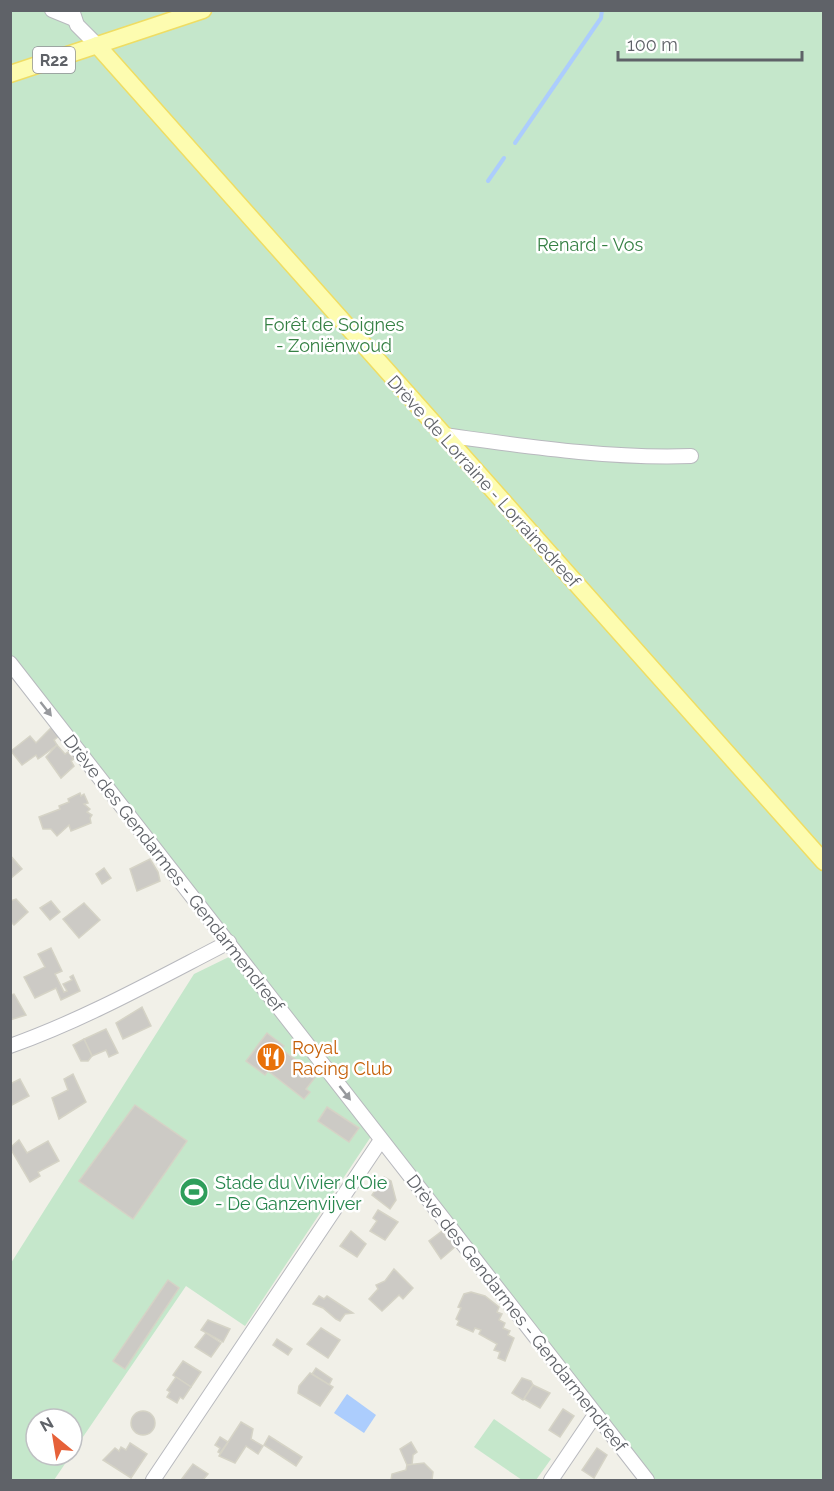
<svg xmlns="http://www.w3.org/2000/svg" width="834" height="1491" font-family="Raleway,sans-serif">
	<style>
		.green { fill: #c5e7cb }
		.water { fill: #accdfd }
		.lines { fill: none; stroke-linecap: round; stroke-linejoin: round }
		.stream { stroke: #accdfd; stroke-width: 4 }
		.building { fill: #cccac5; stroke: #d5d3c6; stroke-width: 1.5 }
		.minor-casing { stroke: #b8b9be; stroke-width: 16 }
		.major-casing { stroke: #efdd63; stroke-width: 19 }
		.minor { stroke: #fff; stroke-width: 14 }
		.major { stroke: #fdfcb0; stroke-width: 16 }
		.oneway { fill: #97999d }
		.labels { text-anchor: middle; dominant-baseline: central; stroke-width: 5; stroke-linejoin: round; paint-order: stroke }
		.shield { fill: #fff; stroke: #8f9195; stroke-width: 1.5 }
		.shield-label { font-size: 16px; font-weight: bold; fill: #5f6268 }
		.park-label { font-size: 18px; fill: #368044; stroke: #fff }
		.street-label { font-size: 18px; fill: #5f6268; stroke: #fff }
		.food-label { font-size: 18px; fill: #c56008; stroke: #fff; text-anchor: start }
		.leisure-label { font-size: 18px; fill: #27864d; stroke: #fff; text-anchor: start }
	</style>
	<rect width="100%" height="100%" fill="#f1f0e8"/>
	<g class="green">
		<polygon points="11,11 823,11 823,1480 649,1480 11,657"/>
		<polygon points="233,955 372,1135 245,1326 186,1286 72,1453 72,1419 36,1419 36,1455 71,1455 54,1480 11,1480 11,1263 194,974"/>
		<polygon points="494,1419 551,1459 536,1480 522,1480 474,1447"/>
	</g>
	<polygon class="water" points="347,1394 376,1415 364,1433 334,1413"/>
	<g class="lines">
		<g class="stream">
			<polyline points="515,143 601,18 602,10"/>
			<polyline points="488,181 504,158"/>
		</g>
	</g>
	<g class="building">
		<polygon points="52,727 59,736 54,740 57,745 41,757 38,759 36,755 22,765 11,751 30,736 36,743"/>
		<polygon points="57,745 65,754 68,752 74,759 71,761 74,766 61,778 46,757"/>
		<polygon points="80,793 81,796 84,794 88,803 84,804 90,809 87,812 92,815 90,818 91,823 71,831 69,825 57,836 51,829 43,829 39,817 60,809 59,806 69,802 68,799"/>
		<polygon points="10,855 22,869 10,879"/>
		<polygon points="150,859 158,872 160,881 137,891 130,869"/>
		<polygon points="104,868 111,878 102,884 96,874"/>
		<polygon points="16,899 28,912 14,925 10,921 10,901"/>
		<polygon points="51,901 60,912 50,920 40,908"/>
		<polygon points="84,903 100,920 79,938 63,919"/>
		<polygon points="51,948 62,971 55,974 64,992 67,991 63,984 72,980 70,977 73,975 80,991 61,1000 56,988 35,998 24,977 45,967 38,954"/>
		<polygon points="14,994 26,1015 10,1020 10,995"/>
		<polygon points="142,1007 151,1026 123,1039 116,1023"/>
		<polygon points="106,1029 118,1053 109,1057 106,1050 92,1056 84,1039"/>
		<polygon points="267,1033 284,1046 281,1049 317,1075 306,1089 310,1092 304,1099 268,1071 265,1075 246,1061"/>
		<polygon points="84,1039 92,1056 88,1061 81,1061 73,1045"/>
		<polygon points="73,1074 86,1102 59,1119 52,1098 68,1090 64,1079"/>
		<polygon points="20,1079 29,1096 10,1106 10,1084"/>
		<polygon points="135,1105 187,1141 133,1219 79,1181"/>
		<polygon points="327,1107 359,1128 349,1142 318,1121"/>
		<polygon points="19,1140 27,1153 48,1141 59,1161 38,1172 40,1176 30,1182 10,1148"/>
		<polygon points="384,1177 391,1181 396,1200 390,1209 372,1195"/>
		<polygon points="378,1210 398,1222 385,1240 370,1231 377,1221 373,1218"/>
		<polygon points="351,1231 366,1244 357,1257 340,1246"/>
		<polygon points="442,1231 455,1247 441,1259 429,1241"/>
		<polygon points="394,1269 413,1288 403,1299 399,1295 382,1311 369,1299 378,1289 376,1285 385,1281"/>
		<polygon points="168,1280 179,1288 125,1369 113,1361"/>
		<polygon points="471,1292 485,1296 499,1307 497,1312 502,1314 499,1320 505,1323 503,1328 510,1331 508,1335 514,1338 505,1361 498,1358 500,1352 494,1350 497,1344 479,1334 481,1330 475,1328 473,1332 457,1325 459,1321 456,1319 461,1308 458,1307 464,1294"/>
		<polygon points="319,1296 324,1299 327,1296 353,1313 345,1314 340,1321 336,1319 323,1308 313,1304"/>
		<polygon points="208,1320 230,1329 223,1342 201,1330"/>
		<polygon points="321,1328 340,1340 328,1358 307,1344"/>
		<polygon points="206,1333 221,1343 211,1357 195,1347"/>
		<polygon points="277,1339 292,1349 288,1355 273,1345"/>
		<polygon points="183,1361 201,1372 191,1387 173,1375"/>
		<polygon points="316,1368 332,1379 329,1385 312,1374"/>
		<polygon points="310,1373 333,1387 320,1406 298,1393 299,1386"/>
		<polygon points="176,1377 191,1387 183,1399 180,1397 177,1403 167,1397 170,1392 167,1390"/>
		<polygon points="522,1378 531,1381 533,1385 523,1400 512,1393"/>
		<polygon points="533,1385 550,1393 540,1408 524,1399"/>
		<polygon points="563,1409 574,1416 560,1437 549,1430"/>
		<circle cx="143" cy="1423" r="12"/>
		<polygon points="241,1422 253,1429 251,1439 263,1446 258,1454 246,1446 235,1463 219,1456"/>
		<polygon points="269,1436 302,1457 296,1466 264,1445"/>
		<polygon points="220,1437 228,1442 220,1453 218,1452 220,1448 215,1445"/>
		<polygon points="411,1442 417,1452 413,1455 412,1465 407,1465 400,1449"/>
		<polygon points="130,1443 147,1454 131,1478 103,1460 115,1448 119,1451 121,1447 126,1450"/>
		<polygon points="597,1448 607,1455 594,1478 582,1470"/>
		<polygon points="41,1455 60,1455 60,1459 56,1465"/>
		<polygon points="424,1463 433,1472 432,1480 391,1480 392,1474 406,1470 407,1465"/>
		<polygon points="193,1464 208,1474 203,1480 181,1480"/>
	</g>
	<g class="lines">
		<g class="minor-casing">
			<g id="minor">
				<polyline points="52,10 74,19"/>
				<polyline points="72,10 77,25 97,45"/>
				<path d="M443,435C525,446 609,459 691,456"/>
				<polyline points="10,663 647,1480"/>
				<path d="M10,1046C86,1019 157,979 229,942"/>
				<polyline points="153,1480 381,1140"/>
				<polyline points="551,1480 595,1415"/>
			</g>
		</g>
		<g class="major-casing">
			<g id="major">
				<polyline points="97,45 824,862"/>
				<polyline points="10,74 203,10"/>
			</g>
		</g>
		<use href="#minor" class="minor"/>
		<use href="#major" class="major"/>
	</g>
	<defs><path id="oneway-solid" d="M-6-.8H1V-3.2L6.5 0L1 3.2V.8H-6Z" transform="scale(1.5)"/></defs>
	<g class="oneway">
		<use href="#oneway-solid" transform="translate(46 709) rotate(52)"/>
		<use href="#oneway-solid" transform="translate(345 1093) rotate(52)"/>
	</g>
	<defs>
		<g id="restaurant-disc" transform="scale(1.5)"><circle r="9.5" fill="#e8710a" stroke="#fff"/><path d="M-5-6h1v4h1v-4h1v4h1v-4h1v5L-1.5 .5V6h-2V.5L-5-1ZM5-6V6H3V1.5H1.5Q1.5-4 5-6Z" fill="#fff"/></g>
		<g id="stadium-disc" transform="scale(1.5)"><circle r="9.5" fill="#2e9e5b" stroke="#fff"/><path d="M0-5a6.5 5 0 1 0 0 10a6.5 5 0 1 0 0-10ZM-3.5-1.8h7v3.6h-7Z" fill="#fff"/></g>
	</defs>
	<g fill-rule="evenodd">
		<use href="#restaurant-disc" x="271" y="1057"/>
		<use href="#stadium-disc" x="194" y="1192"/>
	</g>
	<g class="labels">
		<rect class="shield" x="33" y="47" width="42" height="26" rx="4.5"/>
		<g class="shield-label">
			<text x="54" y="60">R22</text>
		</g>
		<g class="park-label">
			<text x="590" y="244">Renard - Vos</text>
			<text x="334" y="324">Forêt de Soignes<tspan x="334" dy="21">- Zoniënwoud</tspan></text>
		</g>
		<g class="street-label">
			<text transform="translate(484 481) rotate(48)">Drève de Lorraine - Lorrainedreef</text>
			<text transform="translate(174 873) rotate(52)">Drève des Gendarmes - Gendarmendreef</text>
			<text transform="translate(517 1313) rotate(52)">Drève des Gendarmes - Gendarmendreef</text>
		</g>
		<g class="food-label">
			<text x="292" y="1047">Royal<tspan x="292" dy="21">Racing Club</tspan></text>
		</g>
		<g class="leisure-label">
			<text x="215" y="1182">Stade du Vivier d'Oie<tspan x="215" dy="21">- De Ganzenvijver</tspan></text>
		</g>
	</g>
	<rect width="834" height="1491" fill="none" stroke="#5f6268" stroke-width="24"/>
	<g transform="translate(54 1437) rotate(330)"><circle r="28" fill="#ffffff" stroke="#bfc0c3" stroke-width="1.5"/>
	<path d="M0-4.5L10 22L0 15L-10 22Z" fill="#e66139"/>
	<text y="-9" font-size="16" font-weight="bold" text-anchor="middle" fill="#5f6268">N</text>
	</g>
	<path d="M618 51v9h184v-9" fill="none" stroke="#5f6268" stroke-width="3"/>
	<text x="627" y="51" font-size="18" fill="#5f6268" stroke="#ffffff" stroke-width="4.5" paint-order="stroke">100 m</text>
</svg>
